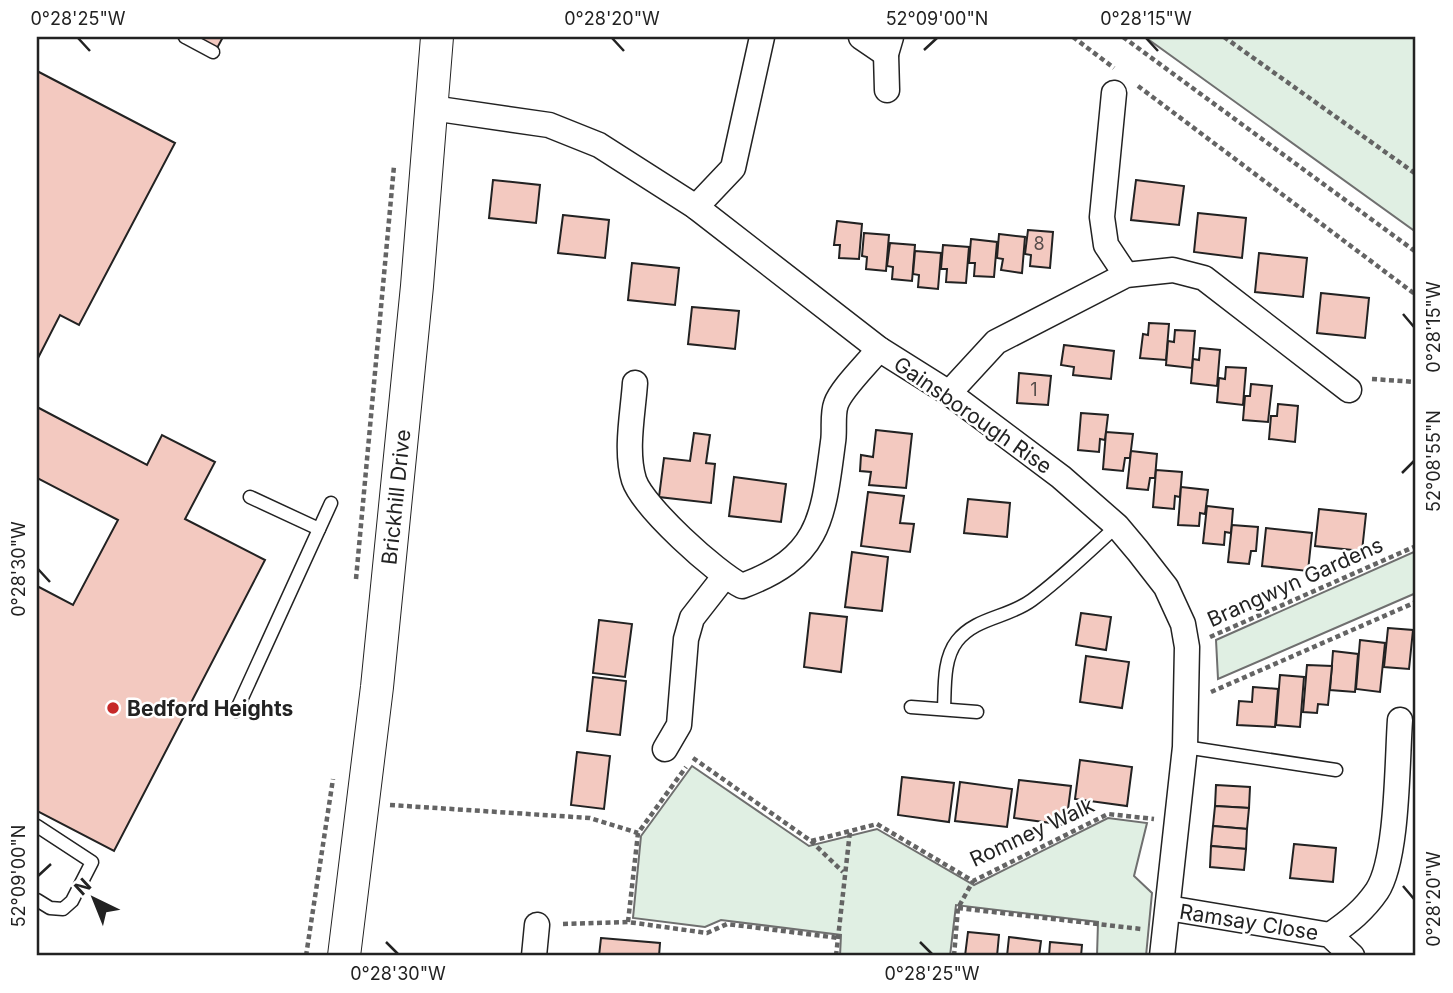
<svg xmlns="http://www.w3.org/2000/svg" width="1453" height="993" font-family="Inter,sans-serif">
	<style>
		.green { fill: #e0efe3; stroke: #6f6f6f; stroke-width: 2 }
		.building { fill: #f3c9c0; stroke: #222; stroke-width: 2 }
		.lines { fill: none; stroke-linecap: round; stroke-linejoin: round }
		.service-casing { stroke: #222; stroke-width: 15 }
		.minor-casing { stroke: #222; stroke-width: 27 }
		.tertiary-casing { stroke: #222; stroke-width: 34 }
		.path { stroke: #646464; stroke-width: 4.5; stroke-dasharray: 5 3.5; stroke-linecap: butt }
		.service { stroke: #fff; stroke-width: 12 }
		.minor { stroke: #fff; stroke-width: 24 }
		.tertiary { stroke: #fff; stroke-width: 32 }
		.ticks { fill: none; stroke: #222; stroke-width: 2.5 }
		.poi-dot { fill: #c62828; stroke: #fff; stroke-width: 2.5 }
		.labels { text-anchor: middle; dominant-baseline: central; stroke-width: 5; stroke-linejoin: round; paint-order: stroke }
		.number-label { font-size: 18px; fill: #564c4a }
		.street-label { font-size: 21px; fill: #222; stroke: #fff }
		.poi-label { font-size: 21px; font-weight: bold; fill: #222; stroke: #fff; text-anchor: start }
		.neatline { fill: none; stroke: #222; stroke-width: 2.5 }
		.ticks-label { font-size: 18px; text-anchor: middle; fill: #222 }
	</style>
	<rect width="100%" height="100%" fill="#fff"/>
	<g class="green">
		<polygon points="1145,37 1416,37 1416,232"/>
		<polygon points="1416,551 1416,593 1218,679 1216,640"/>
		<polygon points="692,766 809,846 877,829 974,885 1108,818 1147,823 1134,876 1152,893 1146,956 1097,956 1098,922 956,905 950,956 840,956 841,935 721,920 705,927 633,918 641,836"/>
	</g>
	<g class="building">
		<polygon points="186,37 223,37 215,52"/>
		<polygon points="37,71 175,143 79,325 60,315 37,360"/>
		<polygon points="493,180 540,185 536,223 489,218"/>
		<polygon points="1136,180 1184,186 1179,225 1131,220"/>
		<polygon points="1198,213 1246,218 1242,258 1194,252"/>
		<polygon points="563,215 609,220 605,258 558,253"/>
		<polygon points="837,221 862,224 859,259 839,258 840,245 834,245"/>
		<polygon points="1028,230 1053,232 1050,268 1030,266 1031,255 1025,254"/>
		<polygon points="864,233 889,235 886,271 866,269 867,257 862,256"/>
		<polygon points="999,234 1025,237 1022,273 1001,270 1003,259 997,258"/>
		<polygon points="971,239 997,242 994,277 974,276 975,263 969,263"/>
		<polygon points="890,243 915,245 912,281 892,279 893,267 887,266"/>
		<polygon points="943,245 969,247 966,283 946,282 947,269 941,269"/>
		<polygon points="915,251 941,253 938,289 918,287 919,275 913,274"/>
		<polygon points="1259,253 1307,258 1303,297 1255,292"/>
		<polygon points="632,263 679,268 675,305 628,300"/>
		<polygon points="1321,293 1369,298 1365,338 1317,333"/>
		<polygon points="692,307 739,311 735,349 688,344"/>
		<polygon points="1149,323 1169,324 1166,360 1140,358 1143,334 1148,335"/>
		<polygon points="1175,330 1195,331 1192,368 1166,365 1168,341 1174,342"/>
		<polygon points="1064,345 1114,351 1111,379 1073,375 1074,367 1061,365"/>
		<polygon points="1200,348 1220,350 1217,386 1191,383 1193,359 1199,360"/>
		<polygon points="1226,367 1246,368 1243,405 1217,402 1219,378 1225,379"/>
		<polygon points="1019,373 1051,376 1048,405 1017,403"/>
		<polygon points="1251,384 1272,386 1268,422 1243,420 1245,396 1250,396"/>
		<polygon points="1278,404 1298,406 1295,442 1269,439 1271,416 1277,416"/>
		<polygon points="37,407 147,465 162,435 215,462 185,519 265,560 114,851 37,811 37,586 73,605 118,520 37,478"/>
		<polygon points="1081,413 1108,415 1105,440 1100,439 1099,452 1078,450"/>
		<polygon points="876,430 912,434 906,488 869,485 871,472 860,471 861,455 873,457"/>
		<polygon points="1106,432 1133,434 1130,458 1125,458 1123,471 1103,469"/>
		<polygon points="694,433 710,435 706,463 715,464 711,503 659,497 664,458 690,461"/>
		<polygon points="1131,451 1157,454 1155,478 1150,478 1148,490 1127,488"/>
		<polygon points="1156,470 1182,472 1180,497 1175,496 1174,509 1153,507"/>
		<polygon points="734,477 786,484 781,522 729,516"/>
		<polygon points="1181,487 1208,490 1205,514 1200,513 1199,526 1178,525"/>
		<polygon points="868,492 904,496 900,523 914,524 910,552 861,546"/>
		<polygon points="968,499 1010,503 1007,537 964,533"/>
		<polygon points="1207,506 1233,509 1231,533 1225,532 1224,545 1203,543"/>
		<polygon points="1319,509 1366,514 1362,551 1315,546"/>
		<polygon points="1232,525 1258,527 1256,551 1251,551 1249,564 1228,562"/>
		<polygon points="1266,528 1312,533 1308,571 1262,566"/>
		<polygon points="852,552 888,557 882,611 845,607"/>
		<polygon points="810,613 847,617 841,672 804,667"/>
		<polygon points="1081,613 1111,617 1106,650 1076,645"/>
		<polygon points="599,620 632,624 625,677 593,673"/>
		<polygon points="1388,628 1413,630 1409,669 1384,667"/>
		<polygon points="1360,640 1385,643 1380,692 1356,689"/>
		<polygon points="1333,651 1358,654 1355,692 1330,690"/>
		<polygon points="1086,656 1129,662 1122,708 1080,702"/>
		<polygon points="1307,665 1332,666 1328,705 1318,704 1317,713 1303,712"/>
		<polygon points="1280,675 1304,677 1300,727 1276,725"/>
		<polygon points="593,677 626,681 620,735 587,731"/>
		<polygon points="1253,687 1278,689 1275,727 1237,725 1239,701 1252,702"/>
		<polygon points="577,752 610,756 604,809 571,805"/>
		<polygon points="1080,760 1132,767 1127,806 1075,799"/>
		<polygon points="902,777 954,783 949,822 898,815"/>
		<polygon points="1019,780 1071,786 1066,825 1014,818"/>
		<polygon points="960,782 1012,789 1007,827 955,821"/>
		<polygon points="1216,785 1250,787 1249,808 1215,806"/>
		<polygon points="1215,806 1249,808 1247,829 1213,826"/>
		<polygon points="1213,826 1247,829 1246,849 1211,846"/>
		<polygon points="1294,844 1336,848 1333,882 1290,878"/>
		<polygon points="1211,846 1246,849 1244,870 1210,867"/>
		<polygon points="968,932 999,935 997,956 965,956"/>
		<polygon points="1009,937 1041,941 1039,956 1007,956"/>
		<polygon points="601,938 660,943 659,956 599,956"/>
		<polygon points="1050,942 1082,945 1081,956 1049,956"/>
	</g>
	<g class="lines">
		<g class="service-casing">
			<g id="service">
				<polyline points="185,37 213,52"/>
				<polyline points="250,497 319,529"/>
				<polyline points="911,707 977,712"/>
				<path d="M944,709C945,687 943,659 957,641C976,617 1008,618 1032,600C1062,578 1089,551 1117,526"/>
				<polyline points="236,711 331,503"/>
				<polyline points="1185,747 1336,770"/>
				<polyline points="37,826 92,862 72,901 63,909 50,908 37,900"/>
			</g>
		</g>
		<g class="minor-casing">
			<g id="minor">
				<polyline points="861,37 886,54"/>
				<polyline points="887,90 886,54 891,37"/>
				<polyline points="1114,93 1102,217 1106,245 1126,275"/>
				<polyline points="432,108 549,125 599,145 696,207 879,349 949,393 1061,477 1117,526 1138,551 1166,587 1183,624 1187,647 1185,747 1162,956"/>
				<polyline points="696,207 733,168 762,37"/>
				<path d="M635,383C633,413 625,451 634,480C643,507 716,573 742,586C821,557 823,518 833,442C835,431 832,415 836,404C841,389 868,363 879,349"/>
				<polyline points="949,393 996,342 1126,275 1173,270 1204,278 1349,390"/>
				<polyline points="665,749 679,725 686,639 692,618 724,577"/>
				<polyline points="1168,908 1330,935 1352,956"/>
				<path d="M1330,935C1349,922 1364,910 1377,891C1398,859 1397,761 1400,720"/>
				<polyline points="534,956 537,925"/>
			</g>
		</g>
		<g class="tertiary-casing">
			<polyline id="tertiary" points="344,956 377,687 417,286 437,37"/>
		</g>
		<g class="path">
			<polyline points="1073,37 1114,68"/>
			<polyline points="1123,37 1416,252"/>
			<polyline points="1224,37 1416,174"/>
			<polyline points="1138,86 1416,295"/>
			<polyline points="1372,379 1416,382"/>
			<polyline points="356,579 394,166"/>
			<polyline points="1210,637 1416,546"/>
			<polyline points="1211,692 1416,602"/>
			<polyline points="693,758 811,841 877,824 973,881 1108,814 1154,819"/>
			<polyline points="390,805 590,818 638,833"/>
			<polyline points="811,841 843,872"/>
			<polyline points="958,908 1141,929"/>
			<polyline points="628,922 638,833 686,767"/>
			<polyline points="563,924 628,922 707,933 727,924 839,938"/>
			<polyline points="37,955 39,956"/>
			<polyline points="306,956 333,779"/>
			<polyline points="836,956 850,831"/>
			<polyline points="954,956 958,908 973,881"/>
		</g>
		<use href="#service" class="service"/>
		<use href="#minor" class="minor"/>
		<use href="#tertiary" class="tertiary"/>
	</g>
	<path class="ticks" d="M78,38L90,51M612,38L624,51M1146,38L1158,51M924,50L937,38M1403,314L1414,327M1402,473L1414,461M38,569L50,582M38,876L51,864M1403,886L1414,899M386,942L398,954M920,942L932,954"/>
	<circle class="poi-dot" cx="113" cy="708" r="7"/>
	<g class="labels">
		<g class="number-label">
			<text x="1039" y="243">8</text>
			<text x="1034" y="389">1</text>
		</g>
		<g class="street-label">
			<text transform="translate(973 415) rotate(35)">Gainsborough Rise</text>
			<text transform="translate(396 497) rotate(-84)">Brickhill Drive</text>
			<text transform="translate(1295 582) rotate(-24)">Brangwyn Gardens</text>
			<text transform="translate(1032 832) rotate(-25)">Romney Walk</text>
			<text transform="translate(1249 922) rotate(9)">Ramsay Close</text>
		</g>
		<g class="poi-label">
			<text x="127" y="708">Bedford Heights</text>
		</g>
	</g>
	<rect width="1453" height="993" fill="none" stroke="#ffffff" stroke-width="77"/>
	<g transform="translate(94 899) rotate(317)" stroke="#ffffff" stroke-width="5" paint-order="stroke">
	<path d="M0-5L12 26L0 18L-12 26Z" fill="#222222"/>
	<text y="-10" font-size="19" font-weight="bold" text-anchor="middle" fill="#222222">N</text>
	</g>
	<rect x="38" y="38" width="1376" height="916" class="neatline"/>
	<g class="ticks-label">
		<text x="78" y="25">0°28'25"W</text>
		<text x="612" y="25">0°28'20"W</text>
		<text x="937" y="25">52°09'00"N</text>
		<text x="1146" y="25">0°28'15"W</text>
		<text transform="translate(1434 327) rotate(-90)" y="6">0°28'15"W</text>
		<text transform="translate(1434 461) rotate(-90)" y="6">52°08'55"N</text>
		<text transform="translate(19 569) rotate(-90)" y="6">0°28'30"W</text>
		<text transform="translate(19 876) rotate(-90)" y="6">52°09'00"N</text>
		<text transform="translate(1434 899) rotate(-90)" y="6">0°28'20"W</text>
		<text x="398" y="980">0°28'30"W</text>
		<text x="932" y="980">0°28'25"W</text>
	</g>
</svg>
